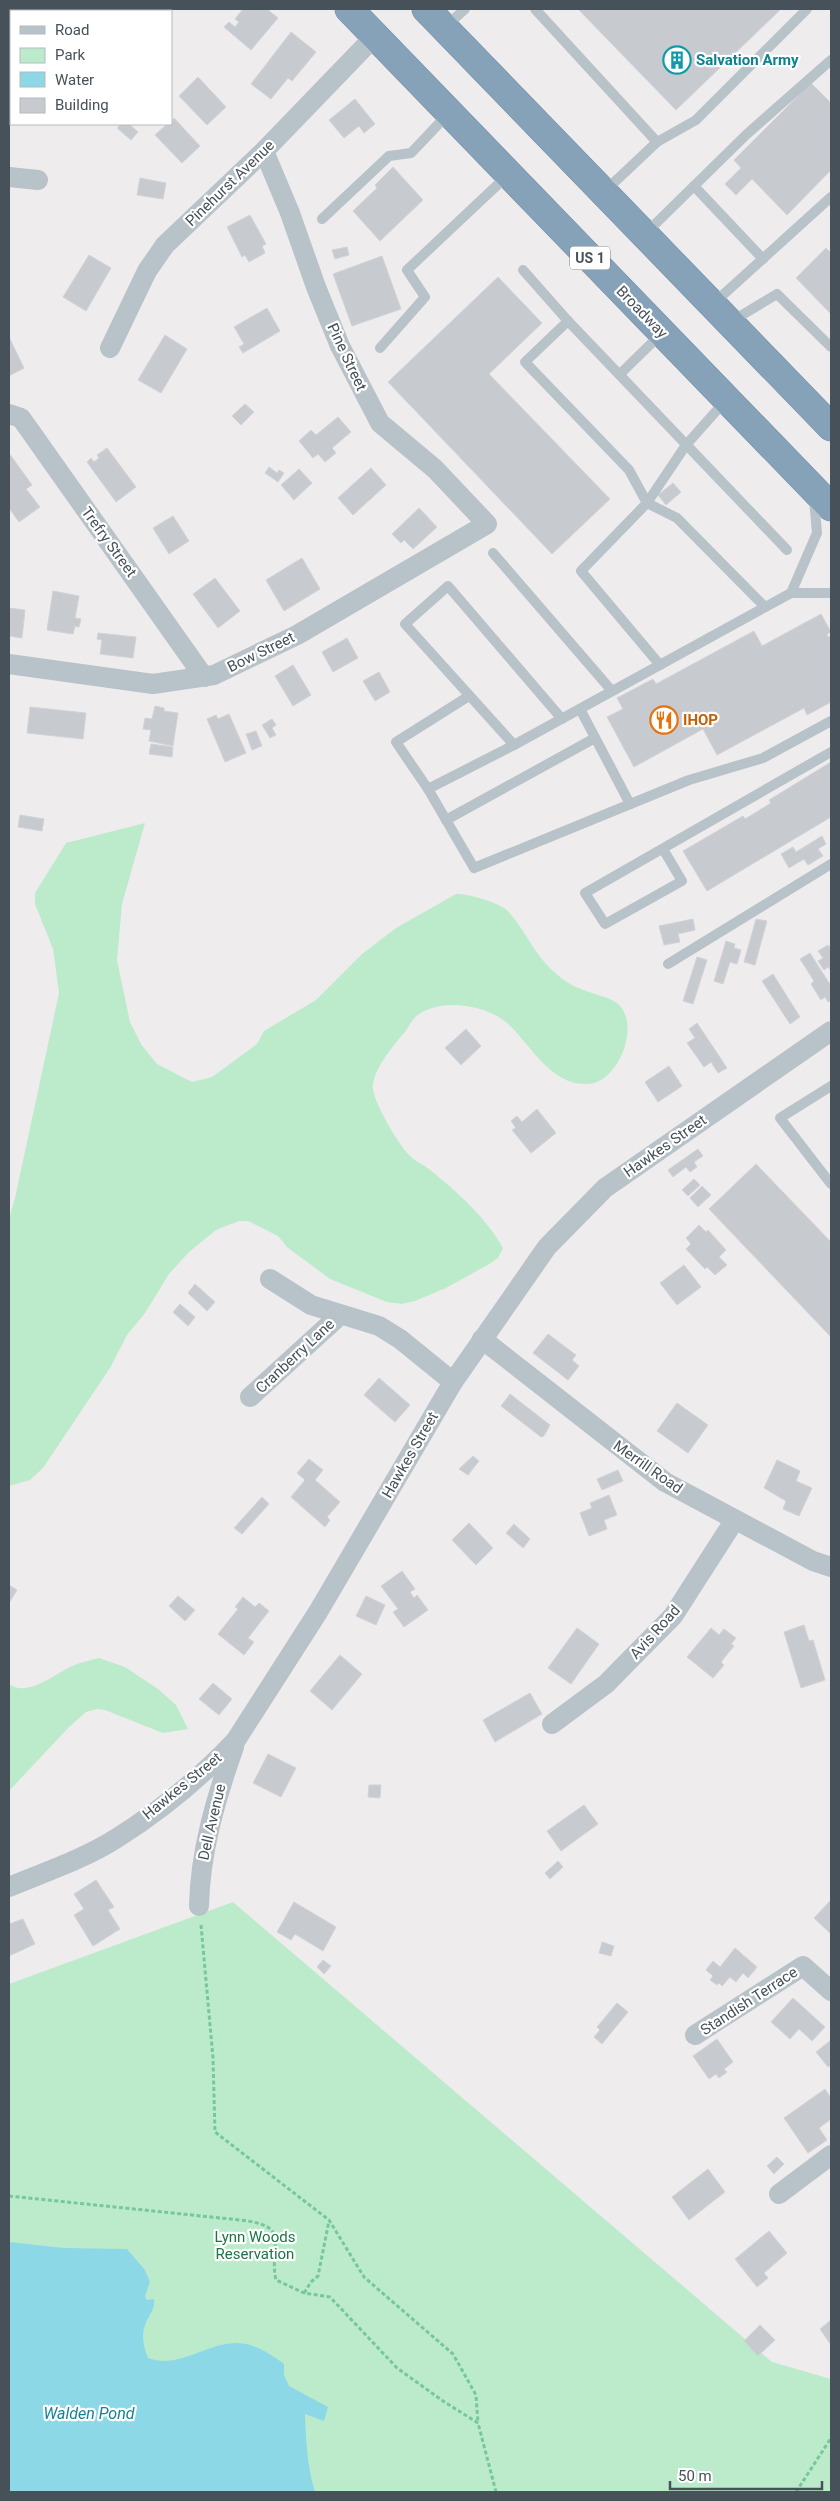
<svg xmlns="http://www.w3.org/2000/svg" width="840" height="2501" font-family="Roboto,sans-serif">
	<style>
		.green { fill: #bcebcc }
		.water { fill: #8cd8e6 }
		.building { fill: #c7cacf; stroke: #d1d3d8 }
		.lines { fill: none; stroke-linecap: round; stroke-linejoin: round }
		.highway-casing { stroke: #728da5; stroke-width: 29 }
		.path { stroke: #76c79b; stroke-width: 3; stroke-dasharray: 4 2.5; stroke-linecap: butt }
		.lane { stroke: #b8c2c9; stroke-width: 10 }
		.street { stroke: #b8c2c9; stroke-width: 20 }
		.highway { stroke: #86a2b9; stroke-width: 28 }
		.labels { text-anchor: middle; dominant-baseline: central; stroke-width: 4.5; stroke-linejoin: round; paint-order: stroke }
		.shield { fill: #fff; stroke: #7e858b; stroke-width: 1 }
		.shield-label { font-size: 14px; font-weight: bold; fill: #465159 }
		.culture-label { font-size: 15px; font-weight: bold; fill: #0d838f; stroke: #fff; text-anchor: start }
		.street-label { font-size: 15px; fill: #465159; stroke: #fff }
		.food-label { font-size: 15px; font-weight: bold; fill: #c56008; stroke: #fff; text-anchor: start }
		.park-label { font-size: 15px; fill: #1b7544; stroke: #fff }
		.water-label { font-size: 16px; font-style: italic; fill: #148197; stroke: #fff }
	</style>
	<rect width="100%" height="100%" fill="#efeced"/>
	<g class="green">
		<path d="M145,823L122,904L117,960L130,1022L141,1044L157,1064L192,1082L212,1077L257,1044L264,1031L316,1000L362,954L396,928L456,894C467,893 501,903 508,911C530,936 534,958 564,980C579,991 596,993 612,1000C645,1016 620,1083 588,1084C549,1085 532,1045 507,1023C485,1005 444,998 419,1014C414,1017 410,1024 407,1029C394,1046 377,1063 373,1084C370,1098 399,1145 409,1155C414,1161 423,1164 429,1169C457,1192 485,1216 503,1248L498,1258L491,1263L446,1288L415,1301L402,1304L387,1302L330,1279L288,1248L278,1236L248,1221H239L216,1230L189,1252L169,1274L145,1313L127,1335L110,1368L43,1468L30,1480L9,1486V1218L15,1198L59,993L53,949L35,904V893L66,843Z"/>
		<path d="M99,1658L125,1667L158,1689L176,1705L188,1729L163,1733L105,1710L97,1709L86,1712L69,1727L9,1791V1684C30,1699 59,1669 80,1663C86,1661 92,1660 99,1658Z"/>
		<polygon points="233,1902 772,2362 831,2379 831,2492 9,2492 9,1984"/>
	</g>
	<path class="water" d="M9,2242L64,2248L127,2249L145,2270L150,2282L145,2296L147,2300L154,2299C156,2309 147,2317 145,2325C141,2336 144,2348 148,2358C181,2371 212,2337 246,2344C260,2347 273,2356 284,2364V2375L289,2386L328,2407L324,2421L305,2414C306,2440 307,2466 315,2492H9Z"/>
	<g class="building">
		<polygon points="243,9 267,9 278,18 251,50 224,27 229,22 235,27 239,22 235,19"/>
		<polygon points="578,9 781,9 676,110"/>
		<polygon points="291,32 316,52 292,81 288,78 271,99 251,84"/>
		<polygon points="198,77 226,107 207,125 179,96"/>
		<polygon points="811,83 831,103 831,170 787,215 752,179 736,195 725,184 741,168 734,160"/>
		<polygon points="355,99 375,124 364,133 359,126 344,138 329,120"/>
		<polygon points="174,118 200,146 182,163 155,135 167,124 171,124"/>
		<polygon points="121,124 129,124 138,132 131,140 117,128"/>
		<polygon points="393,167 423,200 380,241 353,211 377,188 375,185"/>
		<polygon points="140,178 166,183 163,199 137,195"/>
		<polygon points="250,215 266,244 262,246 265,253 249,262 245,255 242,257 227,227"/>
		<polygon points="347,247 349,255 335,259 332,250"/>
		<polygon points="826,248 831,253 831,314 796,278"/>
		<polygon points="89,255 111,268 86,311 63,297"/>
		<polygon points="382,256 401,309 352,326 333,274"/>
		<polygon points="498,277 542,323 489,374 610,499 552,554 388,382"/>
		<polygon points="267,308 280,331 243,353 239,347 244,344 234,327"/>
		<polygon points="165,335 187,349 161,393 138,380"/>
		<polygon points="9,337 24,368 9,376"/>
		<polygon points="245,404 254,412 241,425 232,416"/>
		<polygon points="338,417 351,432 332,448 336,453 325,462 318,454 313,458 299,441 311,430 316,435"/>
		<polygon points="107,448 136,487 116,502 87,462 91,458 94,462 99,458 97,455"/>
		<polygon points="9,453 32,485 26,489 40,507 19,522 9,508"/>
		<polygon points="269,467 277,473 279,470 284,473 278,482 265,473"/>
		<polygon points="371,468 386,485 353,515 338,498"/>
		<polygon points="299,469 312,483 294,500 281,485"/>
		<polygon points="673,483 681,492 666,505 658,495"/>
		<polygon points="419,508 437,527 413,549 404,540 401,543 392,534"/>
		<polygon points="173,516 189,541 169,554 153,528"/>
		<polygon points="302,558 320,589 284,611 266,580"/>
		<polygon points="215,578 240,611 218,628 193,594"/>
		<polygon points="53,591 79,596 75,618 81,619 79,627 75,626 73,634 47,630"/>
		<polygon points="9,608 25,610 22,638 9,636"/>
		<polygon points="821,614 831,632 827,634 828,637 831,636 831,702 807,715 804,708 717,755 703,729 634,767 607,717 623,709 617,698 653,679 656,684 754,631 762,646"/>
		<polygon points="98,633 136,637 133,658 100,654 102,640 97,639"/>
		<polygon points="347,638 358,658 333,672 322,652"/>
		<polygon points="293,665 311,695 293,706 275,676"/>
		<polygon points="379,672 390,692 375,701 363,681"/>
		<polygon points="155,706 164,708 164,711 178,713 173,746 149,741 151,730 143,729 145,718 152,719"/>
		<polygon points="30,707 86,713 83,739 27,733"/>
		<polygon points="229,714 246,753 225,762 207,719 216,715 218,719"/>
		<polygon points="272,719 276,725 272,728 276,735 270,738 262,725"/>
		<polygon points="256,731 262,746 252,750 246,734"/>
		<polygon points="151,744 173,747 172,757 149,754"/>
		<polygon points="831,762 831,817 707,891 683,851 743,816 745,819 771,803 769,800"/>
		<polygon points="20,815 44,819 42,831 18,827"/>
		<polygon points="822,836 826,844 818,849 823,856 808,865 804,859 789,868 781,854 793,847 796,852"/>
		<polygon points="693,919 695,930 678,934 680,942 664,945 659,926"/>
		<polygon points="756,919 767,921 755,965 744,962"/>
		<polygon points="726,941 735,944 734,948 741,950 737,964 730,962 723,984 714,981"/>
		<polygon points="828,945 831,949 831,971 828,967 824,970 818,961 823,958 818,951"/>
		<polygon points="810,953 831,986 831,1000 828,1002 825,997 821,1000 811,984 814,981 800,959"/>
		<polygon points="697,957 707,960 693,1004 683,1001"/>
		<polygon points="773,974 800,1017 790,1024 762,981"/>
		<polygon points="697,1023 727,1068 718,1073 711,1062 704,1067 687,1043 695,1038 689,1029"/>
		<polygon points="466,1029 481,1046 461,1065 445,1048"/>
		<polygon points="669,1066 682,1086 658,1102 645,1082"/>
		<polygon points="537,1109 556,1133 531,1153 512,1130 516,1128 511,1121 517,1116 522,1122"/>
		<polygon points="698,1149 703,1156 694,1162 697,1167 690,1172 686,1167 673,1177 668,1170"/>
		<polygon points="756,1164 831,1242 831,1337 709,1209"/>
		<polygon points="694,1179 700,1185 688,1196 682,1190"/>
		<polygon points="702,1186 711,1195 698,1207 690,1198"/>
		<polygon points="699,1225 706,1232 708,1230 726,1250 719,1257 727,1265 715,1275 707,1267 705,1269 686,1249 691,1244 686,1238"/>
		<polygon points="684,1265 701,1287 677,1305 660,1283"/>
		<polygon points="195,1284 215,1302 207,1311 188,1293"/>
		<polygon points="180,1304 195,1317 188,1326 173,1312"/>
		<polygon points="548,1334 576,1355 572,1360 579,1366 568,1380 533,1353"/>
		<polygon points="379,1378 410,1405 395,1422 364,1395"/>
		<polygon points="510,1394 550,1425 544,1436 541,1437 501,1406"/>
		<polygon points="677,1403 708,1425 688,1453 657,1431"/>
		<polygon points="473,1456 479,1461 468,1475 459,1469"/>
		<polygon points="309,1459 323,1470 315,1480 340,1502 327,1517 330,1520 325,1527 291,1497 305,1480 297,1473"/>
		<polygon points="777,1460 800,1471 796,1481 812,1488 799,1516 783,1509 786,1501 764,1488"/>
		<polygon points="618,1470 623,1481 602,1490 597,1479"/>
		<polygon points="609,1495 617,1515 604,1520 607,1529 589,1536 580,1513 592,1508 590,1503"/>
		<polygon points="262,1497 269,1504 242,1534 234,1528"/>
		<polygon points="469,1523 493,1548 476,1565 452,1540"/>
		<polygon points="514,1524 530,1539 523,1548 506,1533"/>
		<polygon points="402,1571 415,1589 410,1592 414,1598 417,1595 428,1610 404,1627 393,1612 398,1609 381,1586"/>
		<polygon points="9,1585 17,1590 9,1603"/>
		<polygon points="178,1596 195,1610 185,1621 169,1606"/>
		<polygon points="366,1596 385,1605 376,1625 356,1616"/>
		<polygon points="243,1597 255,1607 259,1603 269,1611 248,1638 254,1642 244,1655 218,1634 238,1609 235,1607"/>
		<polygon points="804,1625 809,1641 813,1640 825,1680 801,1688 784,1632"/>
		<polygon points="577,1628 599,1644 571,1684 548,1668"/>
		<polygon points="711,1628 719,1635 724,1629 736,1638 731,1644 734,1646 721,1662 724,1665 713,1678 687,1657"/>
		<polygon points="340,1655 362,1674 332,1710 310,1691"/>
		<polygon points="213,1683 232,1699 219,1715 199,1699"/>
		<polygon points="530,1693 542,1714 495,1742 483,1720"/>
		<polygon points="268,1754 296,1768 281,1797 253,1783"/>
		<polygon points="369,1785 381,1785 380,1798 368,1797"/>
		<polygon points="584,1805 598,1824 561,1851 547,1831"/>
		<polygon points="558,1861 563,1867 550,1879 545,1873"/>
		<polygon points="96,1880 114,1907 108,1910 120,1929 93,1946 74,1915 84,1909 74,1894"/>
		<polygon points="831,1900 831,1934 814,1918"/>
		<polygon points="294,1902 336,1927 323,1951 295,1934 291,1940 277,1932"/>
		<polygon points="23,1919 35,1944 9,1956 9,1924"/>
		<polygon points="602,1942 614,1946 611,1956 599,1953"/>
		<polygon points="735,1948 757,1967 748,1978 743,1973 736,1982 730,1977 722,1986 719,1983 717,1985 710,1980 713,1976 706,1970 713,1961 720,1967"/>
		<polygon points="323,1960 331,1966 324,1974 317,1967"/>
		<polygon points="793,1998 825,2027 812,2041 799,2029 790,2039 771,2022"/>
		<polygon points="617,2003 628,2012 602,2044 594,2037 600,2030 597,2027"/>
		<polygon points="717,2039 733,2062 724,2069 727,2072 719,2078 716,2074 709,2079 693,2056"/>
		<polygon points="831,2040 831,2065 828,2067 816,2052"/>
		<polygon points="825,2089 831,2098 831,2119 819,2128 827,2140 808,2153 784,2118"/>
		<polygon points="777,2157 784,2164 774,2174 767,2166"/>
		<polygon points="708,2169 725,2192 689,2220 672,2197"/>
		<polygon points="769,2231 787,2253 764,2273 768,2278 757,2287 735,2259"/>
		<polygon points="831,2320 831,2345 820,2329"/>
		<polygon points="760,2325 775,2340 758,2356 744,2341"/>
	</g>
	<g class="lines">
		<g class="highway-casing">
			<g id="highway">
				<polyline points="349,9 831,507"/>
				<polyline points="426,9 831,427"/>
			</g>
		</g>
		<g class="path">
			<polyline points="201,1925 213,2058 215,2132 329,2220 364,2277 453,2354 476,2395 478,2423"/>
			<path d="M9,2196L240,2220C294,2226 268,2244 276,2280L304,2293L330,2297L397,2368L443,2401L478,2423L496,2492"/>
			<polyline points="304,2293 311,2282 318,2276 329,2221"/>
			<polyline points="796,2492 831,2438"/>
		</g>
		<g class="lane">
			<polyline points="535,9 657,142"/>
			<polyline points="445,27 465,9"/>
			<polyline points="694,186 763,259"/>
			<polyline points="605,191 657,142 696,120 807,9"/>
			<polyline points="322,219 389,156 411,153 449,113"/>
			<polyline points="646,233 747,134 831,60"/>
			<polyline points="523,270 568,321 525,362 629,470 647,503 677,518 765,607"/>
			<polyline points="714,303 831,197"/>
			<polyline points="568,321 787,550"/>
			<polyline points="732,321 777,294 831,347"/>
			<polyline points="380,348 425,297 407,270 508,175"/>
			<polyline points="620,374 662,333"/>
			<polyline points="493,553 612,691"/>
			<polyline points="791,593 817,533 814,499"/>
			<polyline points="831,593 791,593 514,745 428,789 474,868 689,780 763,758 831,721"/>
			<polyline points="660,665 581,571 647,503 686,445 726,400"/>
			<polyline points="580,709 630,804"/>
			<polyline points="514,745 405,624 448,586 562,719"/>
			<polyline points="428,789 396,742 469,696"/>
			<polyline points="446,820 595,738"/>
			<polyline points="663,849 682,881 605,924 585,893 831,752"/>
			<polyline points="668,964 831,864"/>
			<polyline points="831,1086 780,1118 831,1184"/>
		</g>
		<g class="street">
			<polyline points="48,11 53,9"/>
			<polyline points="9,31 11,30"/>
			<polyline points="9,177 38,180"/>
			<polyline points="110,348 147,271 165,245 264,151 375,36"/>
			<polyline points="9,414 21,418 204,677"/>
			<polyline points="9,664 153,684 214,675 297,635 487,524 435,469 380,423 340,346 316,287 290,213 264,151"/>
			<polyline points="270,1279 311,1305 379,1326 400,1339 453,1382"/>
			<polyline points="482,1339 665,1482 813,1561 831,1567"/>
			<polyline points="250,1397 340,1315"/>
			<polyline points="552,1724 606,1684 673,1616 734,1521"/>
			<path d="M9,1887C45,1872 84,1859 117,1838C160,1811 202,1776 236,1740L318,1612L453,1382L547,1247L605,1188L831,1031"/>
			<path d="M199,1906C200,1852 216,1798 234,1747"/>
			<polyline points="695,2035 803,1966 831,1991"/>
			<polyline points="779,2194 831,2155"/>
		</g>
		<use href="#highway" class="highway"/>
	</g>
	<defs>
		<g id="building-ring" transform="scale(1.4375)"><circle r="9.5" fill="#fff" stroke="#0f9aa8" stroke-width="1.5"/><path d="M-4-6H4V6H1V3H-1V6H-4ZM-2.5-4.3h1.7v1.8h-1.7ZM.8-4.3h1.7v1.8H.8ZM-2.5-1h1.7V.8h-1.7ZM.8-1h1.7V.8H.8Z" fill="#0f9aa8"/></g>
		<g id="restaurant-ring" transform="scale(1.4375)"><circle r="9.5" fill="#fff" stroke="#e8710a" stroke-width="1.5"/><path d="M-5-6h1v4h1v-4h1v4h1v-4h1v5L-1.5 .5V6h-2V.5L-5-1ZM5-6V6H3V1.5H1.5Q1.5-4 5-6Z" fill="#e8710a"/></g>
	</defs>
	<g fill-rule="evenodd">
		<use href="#building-ring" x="677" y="60"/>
		<use href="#restaurant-ring" x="664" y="720"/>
	</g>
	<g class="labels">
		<rect class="shield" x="570" y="246.5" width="40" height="23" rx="4"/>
		<g class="shield-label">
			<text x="590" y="258">US 1</text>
		</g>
		<g class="culture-label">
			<text x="696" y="60">Salvation Army</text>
		</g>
		<g class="street-label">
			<text transform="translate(230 183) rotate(-44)">Pinehurst Avenue</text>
			<text transform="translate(642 312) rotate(46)">Broadway</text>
			<text transform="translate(347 357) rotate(65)">Pine Street</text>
			<text transform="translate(109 542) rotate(54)">Trefry Street</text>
			<text transform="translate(261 652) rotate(-26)">Bow Street</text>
			<text transform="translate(665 1146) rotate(-35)">Hawkes Street</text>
			<text transform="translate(295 1356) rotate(-43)">Cranberry Lane</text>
			<text transform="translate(410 1455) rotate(-60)">Hawkes Street</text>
			<text transform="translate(648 1467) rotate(35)">Merrill Road</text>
			<text transform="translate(655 1632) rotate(-48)">Avis Road</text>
			<text transform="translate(182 1786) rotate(-39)">Hawkes Street</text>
			<text transform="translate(212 1822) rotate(-77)">Dell Avenue</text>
			<text transform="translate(749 2001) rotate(-33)">Standish Terrace</text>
		</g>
		<g class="food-label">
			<text x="683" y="720">IHOP</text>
		</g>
		<g class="park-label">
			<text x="255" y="2237">Lynn Woods<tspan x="255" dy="17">Reservation</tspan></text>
		</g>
		<g class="water-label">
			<text x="89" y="2413">Walden Pond</text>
		</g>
	</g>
	<rect width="840" height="2501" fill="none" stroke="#465159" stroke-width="20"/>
	<rect x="10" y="10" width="162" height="115" fill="#ffffff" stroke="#b5b9bd"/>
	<rect x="20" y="26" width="25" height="8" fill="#b8c2c9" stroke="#b5b9bd"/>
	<text x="55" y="35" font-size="15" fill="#465159">Road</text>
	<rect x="20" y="48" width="25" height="15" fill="#bcebcc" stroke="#b5b9bd"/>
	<text x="55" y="60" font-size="15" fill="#465159">Park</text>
	<rect x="20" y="72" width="25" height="15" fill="#8cd8e6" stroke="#b5b9bd"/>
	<text x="55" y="85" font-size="15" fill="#465159">Water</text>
	<rect x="20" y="98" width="25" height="15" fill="#c7cacf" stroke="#b5b9bd"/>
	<text x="55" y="110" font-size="15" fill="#465159">Building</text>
	<path d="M670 2481v8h152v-8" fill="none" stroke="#465159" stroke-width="2.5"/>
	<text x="678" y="2481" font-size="15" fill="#465159" stroke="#ffffff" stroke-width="4" paint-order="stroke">50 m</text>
</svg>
